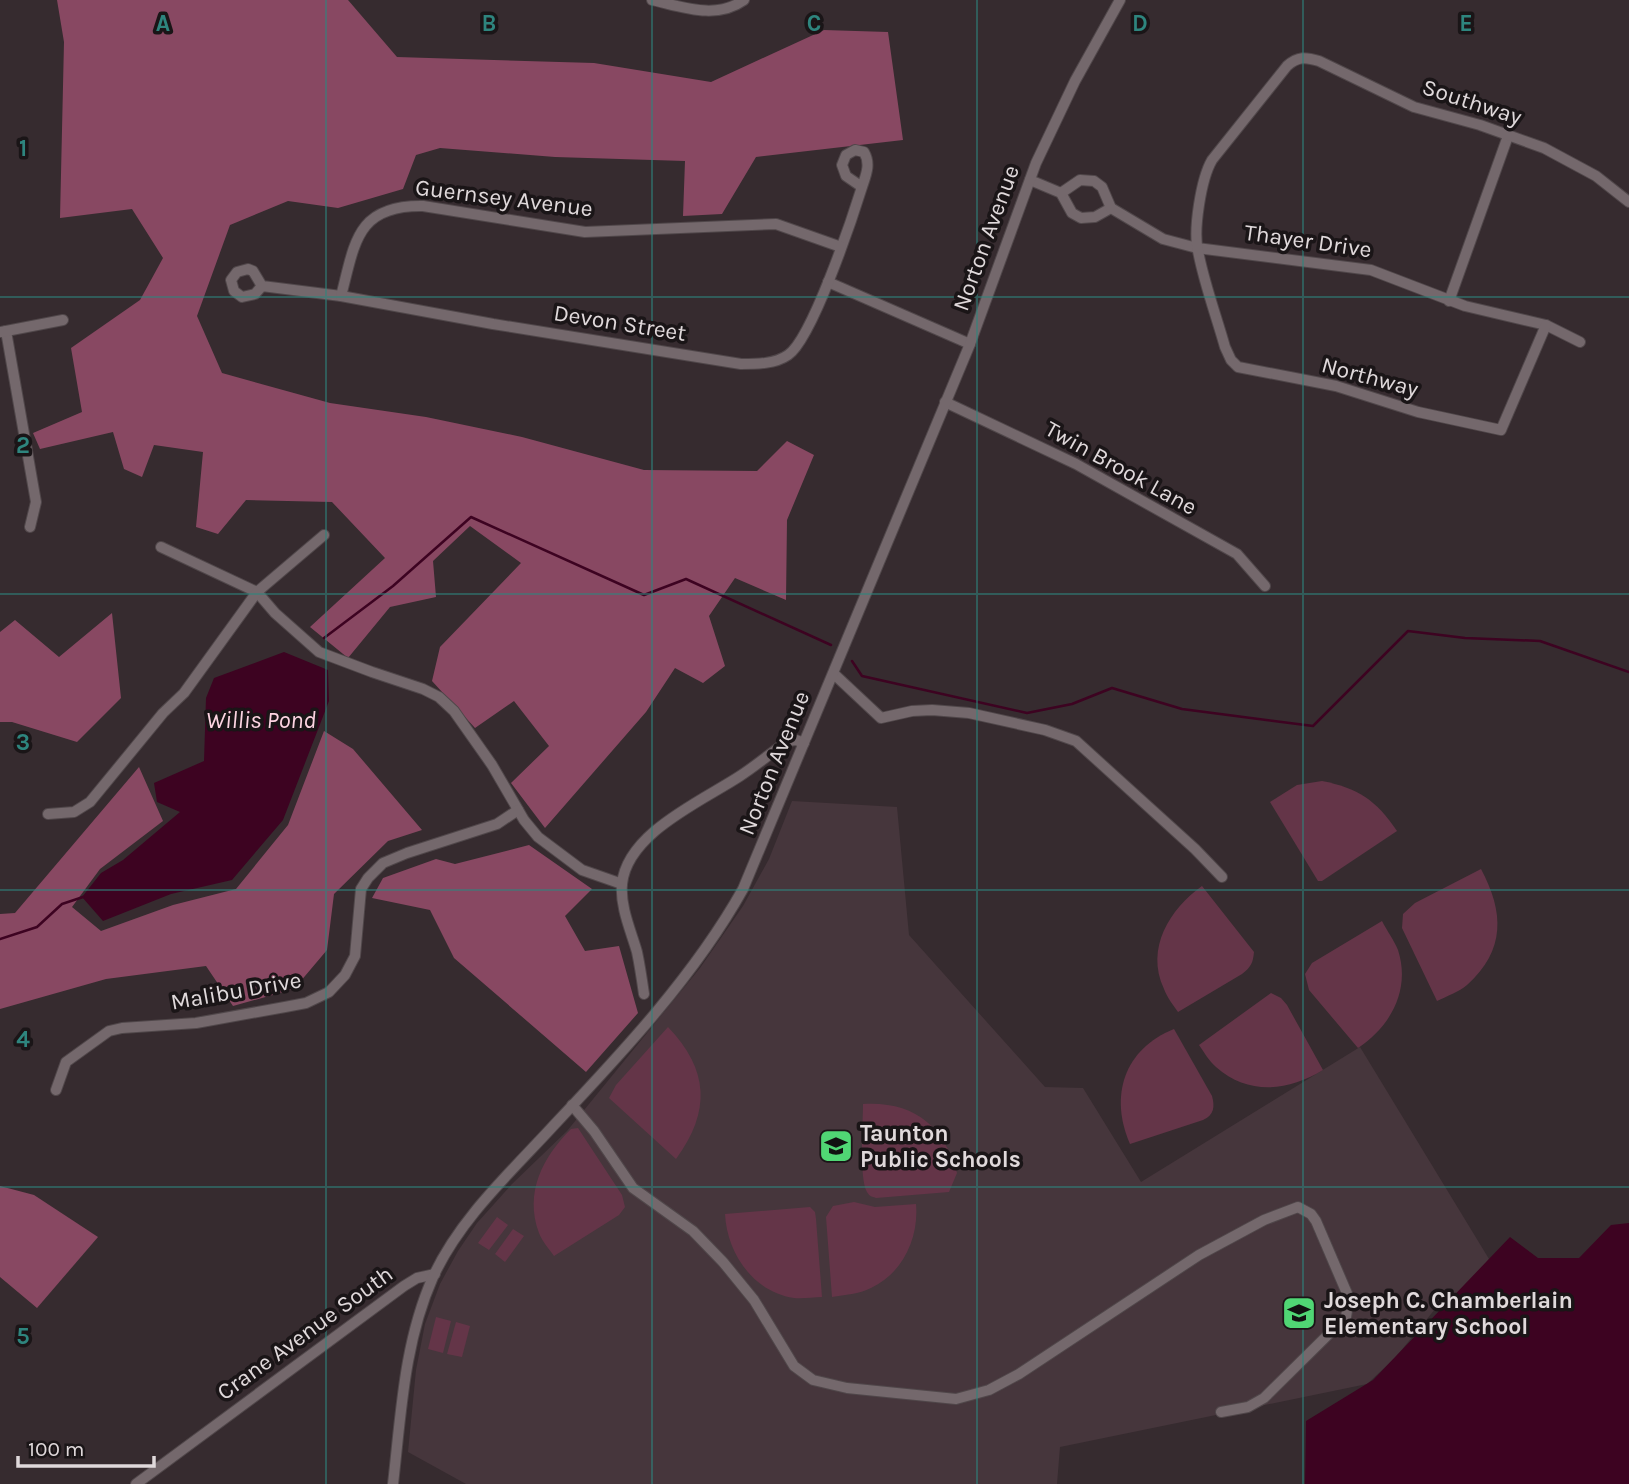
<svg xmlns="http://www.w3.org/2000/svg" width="1629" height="1484" font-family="Karla,sans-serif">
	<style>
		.built { fill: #46363c }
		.green { fill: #643548 }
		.forest { fill: #884862 }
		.water { fill: #3d0321 }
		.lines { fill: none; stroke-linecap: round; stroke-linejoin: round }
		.stream { stroke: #3d0321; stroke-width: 2.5 }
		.street-casing { stroke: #50474a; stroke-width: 12 }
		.street { stroke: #74686c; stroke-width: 10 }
		.grid { fill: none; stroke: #2e857e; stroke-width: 2; stroke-opacity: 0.55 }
		.labels { text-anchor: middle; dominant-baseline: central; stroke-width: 7; stroke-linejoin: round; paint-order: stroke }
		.street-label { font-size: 23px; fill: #e0d9db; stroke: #1a1517 }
		.poi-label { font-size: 23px; font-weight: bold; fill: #e0d9db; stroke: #1a1517; text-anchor: start }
		.water-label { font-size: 24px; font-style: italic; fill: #fdd4e2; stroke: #1a1517 }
		.grid-label { font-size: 23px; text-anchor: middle; font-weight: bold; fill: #2e857e; stroke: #1a1517; stroke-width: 7; stroke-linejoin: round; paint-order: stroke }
	</style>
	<rect width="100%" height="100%" fill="#362b2f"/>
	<polygon class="built" points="792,801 897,807 909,935 1045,1087 1083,1088 1141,1182 1360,1047 1489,1259 1466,1289 1440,1303 1395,1358 1367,1384 1060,1447 1057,1484 466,1484 408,1452 416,1370 425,1324 440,1284 458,1251 477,1223 512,1184 567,1131 700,968 743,906 769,859"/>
	<g class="green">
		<path d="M1322,781C1358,788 1376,800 1397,831L1322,881H1318L1270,802L1297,785Z"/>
		<path d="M1481,869C1504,912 1506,950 1467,985C1459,992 1447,996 1437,1001L1402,928L1403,914L1415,903Z"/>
		<path d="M1202,886L1254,952C1253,963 1251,967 1242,974L1178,1012C1173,1005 1167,997 1164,989C1145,948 1170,909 1202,886Z"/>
		<path d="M1382,921C1387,931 1394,940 1398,950C1411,990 1390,1027 1358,1048L1309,990L1305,974L1312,963Z"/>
		<path d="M1271,993L1281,998L1287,1005L1323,1070C1288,1091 1249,1096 1216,1067C1209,1061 1204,1052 1199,1045Z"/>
		<path d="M668,1027C709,1070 711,1111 676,1159L609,1098L616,1085Z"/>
		<path d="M1174,1029L1212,1096C1215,1107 1214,1115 1203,1120L1130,1144C1109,1096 1124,1049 1174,1029Z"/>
		<path d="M863,1104C914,1101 944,1126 957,1173L949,1192L876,1198C871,1196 870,1197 867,1192C859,1178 863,1122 863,1104Z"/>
		<path d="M578,1128L622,1195L625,1207L619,1215L554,1256C549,1249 542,1241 539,1233C524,1192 543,1157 571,1129Z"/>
		<path d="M854,1202L875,1207L916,1204C919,1238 903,1273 871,1288C859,1294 845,1295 832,1297L826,1217L833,1206Z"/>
		<path d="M810,1207L815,1212L816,1219L822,1297C813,1297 803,1299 794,1298C753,1292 727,1253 725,1214Z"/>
		<polygon points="497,1217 508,1225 489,1250 478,1243"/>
		<polygon points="513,1229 524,1236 505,1262 495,1254"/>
		<polygon points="436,1317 451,1321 443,1353 428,1349"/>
		<polygon points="456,1322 470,1326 462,1357 447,1354"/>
	</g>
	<g class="forest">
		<polygon points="57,0 348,0 397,57 594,63 711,82 824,30 888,32 903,140 756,157 722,214 683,216 685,161 555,157 440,148 416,155 403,189 338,208 288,201 230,225 197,316 222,373 330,403 426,417 522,437 644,470 757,471 787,441 814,455 787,520 786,600 735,578 709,616 725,666 703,683 675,668 646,712 545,828 511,783 549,746 514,701 475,728 432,681 440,647 521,563 470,526 433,561 436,597 390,607 348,658 310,627 385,558 332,502 246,500 218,534 196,527 203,452 154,445 142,477 124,469 113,432 40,449 33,433 82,412 71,348 140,300 163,258 132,209 60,218 64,42"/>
		<polygon points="112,613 121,698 77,742 12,722 0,722 0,632 15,620 59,657"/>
		<polygon points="324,731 353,749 422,830 388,841 334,894 327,950 294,989 233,1006 206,966 106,979 0,1009 0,914 15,913 139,767 163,821 100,869 72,907 101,931 173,905 236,889 288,825"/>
		<polygon points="529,845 592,889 565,916 585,951 619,946 638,1013 586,1072 454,958 430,910 372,898 383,878 436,859 455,864"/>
		<polygon points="0,1186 34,1195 98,1237 37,1308 0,1277"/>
	</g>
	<g class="water">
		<polygon points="284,652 328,670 329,701 283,820 232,880 171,894 103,921 82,897 101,873 123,860 180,812 157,802 154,783 204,761 206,698 214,678"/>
		<polygon points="1629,1223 1629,1484 1305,1484 1306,1421 1373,1380 1510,1237 1538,1258 1579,1258 1611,1225"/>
	</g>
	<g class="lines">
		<g class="stream">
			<polyline points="324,638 393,586 471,517 644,595 686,579 831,645"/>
			<polyline points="852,661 862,676 1027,713 1072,704 1112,688 1182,709 1313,726 1408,631 1465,638 1540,641 1629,672"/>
			<polyline points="0,939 37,927 62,904 83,897"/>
		</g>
		<g class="street-casing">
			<g id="street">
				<path d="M652,0C683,7 716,20 744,0"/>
				<polyline points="1030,180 1061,193 1072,213 1081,218 1095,217 1111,208"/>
				<polyline points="1061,193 1080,180 1094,181 1102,187 1111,208 1163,239 1197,248 1371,270 1465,306 1546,325 1580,342"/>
				<polyline points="828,282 970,344"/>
				<path d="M262,286L253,271L248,269L237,272L231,280L234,291L242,297L255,294L262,286L341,296L493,324L741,364C757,364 775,364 788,355C812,339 852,219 862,187L846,176L842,165L846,155L855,150L864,152C871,164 866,175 862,187"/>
				<path d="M341,296C355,243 356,205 423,206L585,232L776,224L841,247"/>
				<polyline points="1449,301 1508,136"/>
				<path d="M1546,325L1501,430L1418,412L1336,386L1238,367L1231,360L1225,347C1216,315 1204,283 1198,251C1193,230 1201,179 1212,160L1287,66C1298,56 1306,57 1319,61L1414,107L1480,125L1544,148L1596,176L1629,202"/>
				<polyline points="6,331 36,502 30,527"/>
				<polyline points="1,332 63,320"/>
				<polyline points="945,402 1076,464 1237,554 1265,586"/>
				<polyline points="161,547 257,592 275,613 319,652 372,672 423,689 439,697 454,711 492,765 524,820 538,837 582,870 622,884"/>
				<polyline points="834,674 881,718 912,711 932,710 969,713 1045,730 1076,741 1195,849 1222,877"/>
				<polyline points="48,814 74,812 90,802 163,713 184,693 257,592 324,535"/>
				<path d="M644,994C642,980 640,966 637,952C631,931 620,907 622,884C627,833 702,801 740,776C757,765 772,752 788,741L796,740L804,743"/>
				<polyline points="56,1090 66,1062 109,1031 122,1028 196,1023 285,1007 306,1003 329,992 345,975 355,956 361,889 368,878 383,863 407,853 497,824 518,810"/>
				<polyline points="572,1105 594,1131 633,1188 693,1231 723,1262 754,1300 794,1366 813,1380 847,1388 956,1399 989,1390 1019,1374 1199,1255 1264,1220 1298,1207 1311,1214 1316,1221 1349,1298 1346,1317 1264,1398 1248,1407 1221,1412"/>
				<polyline points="136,1484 404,1286 417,1278 435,1274"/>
				<path d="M393,1484C401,1414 404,1342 433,1277C460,1218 512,1171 555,1124C622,1053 695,975 743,889L970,344L1036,163L1075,81L1120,0"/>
			</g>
		</g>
		<use href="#street" class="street"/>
	</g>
	<path class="grid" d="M326,0V1484M652,0V1484M977,0V1484M1303,0V1484M0,297H1629M0,594H1629M0,890H1629M0,1187H1629"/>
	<defs>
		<g id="school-square" transform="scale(1.75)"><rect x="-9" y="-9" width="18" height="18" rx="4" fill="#50d674" stroke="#1a1517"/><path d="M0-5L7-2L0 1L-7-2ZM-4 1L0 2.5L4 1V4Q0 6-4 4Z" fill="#111"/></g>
	</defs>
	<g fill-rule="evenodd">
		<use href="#school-square" x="836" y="1146"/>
		<use href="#school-square" x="1299" y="1313"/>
	</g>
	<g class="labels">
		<g class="street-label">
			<text transform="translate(1472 102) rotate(18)">Southway</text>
			<text transform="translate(504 198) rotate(7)">Guernsey Avenue</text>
			<text transform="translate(986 238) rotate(-70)">Norton Avenue</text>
			<text transform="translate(1308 241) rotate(8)">Thayer Drive</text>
			<text transform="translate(620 323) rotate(9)">Devon Street</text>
			<text transform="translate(1370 377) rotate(15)">Northway</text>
			<text transform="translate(1121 468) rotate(29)">Twin Brook Lane</text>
			<text transform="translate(774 763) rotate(-68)">Norton Avenue</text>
			<text transform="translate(236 991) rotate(-10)">Malibu Drive</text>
			<text transform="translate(305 1333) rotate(-36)">Crane Avenue South</text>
		</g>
		<g class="poi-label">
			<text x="860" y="1133">Taunton<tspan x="860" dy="26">Public Schools</tspan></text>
			<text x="1324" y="1300">Joseph C. Chamberlain<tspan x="1324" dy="26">Elementary School</tspan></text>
		</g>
		<g class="water-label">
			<text x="261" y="720">Willis Pond</text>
		</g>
	</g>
	<g class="grid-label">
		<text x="163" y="31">A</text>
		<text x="489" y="31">B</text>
		<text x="814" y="31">C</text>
		<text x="1140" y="31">D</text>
		<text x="1466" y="31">E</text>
		<text x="23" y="156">1</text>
		<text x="23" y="453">2</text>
		<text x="23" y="750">3</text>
		<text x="23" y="1047">4</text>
		<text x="23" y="1344">5</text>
	</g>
	<path d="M18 1456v10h136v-10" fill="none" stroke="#e0d9db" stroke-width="3.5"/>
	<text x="28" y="1456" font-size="21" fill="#e0d9db" stroke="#1a1517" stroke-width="5" paint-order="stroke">100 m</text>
</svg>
